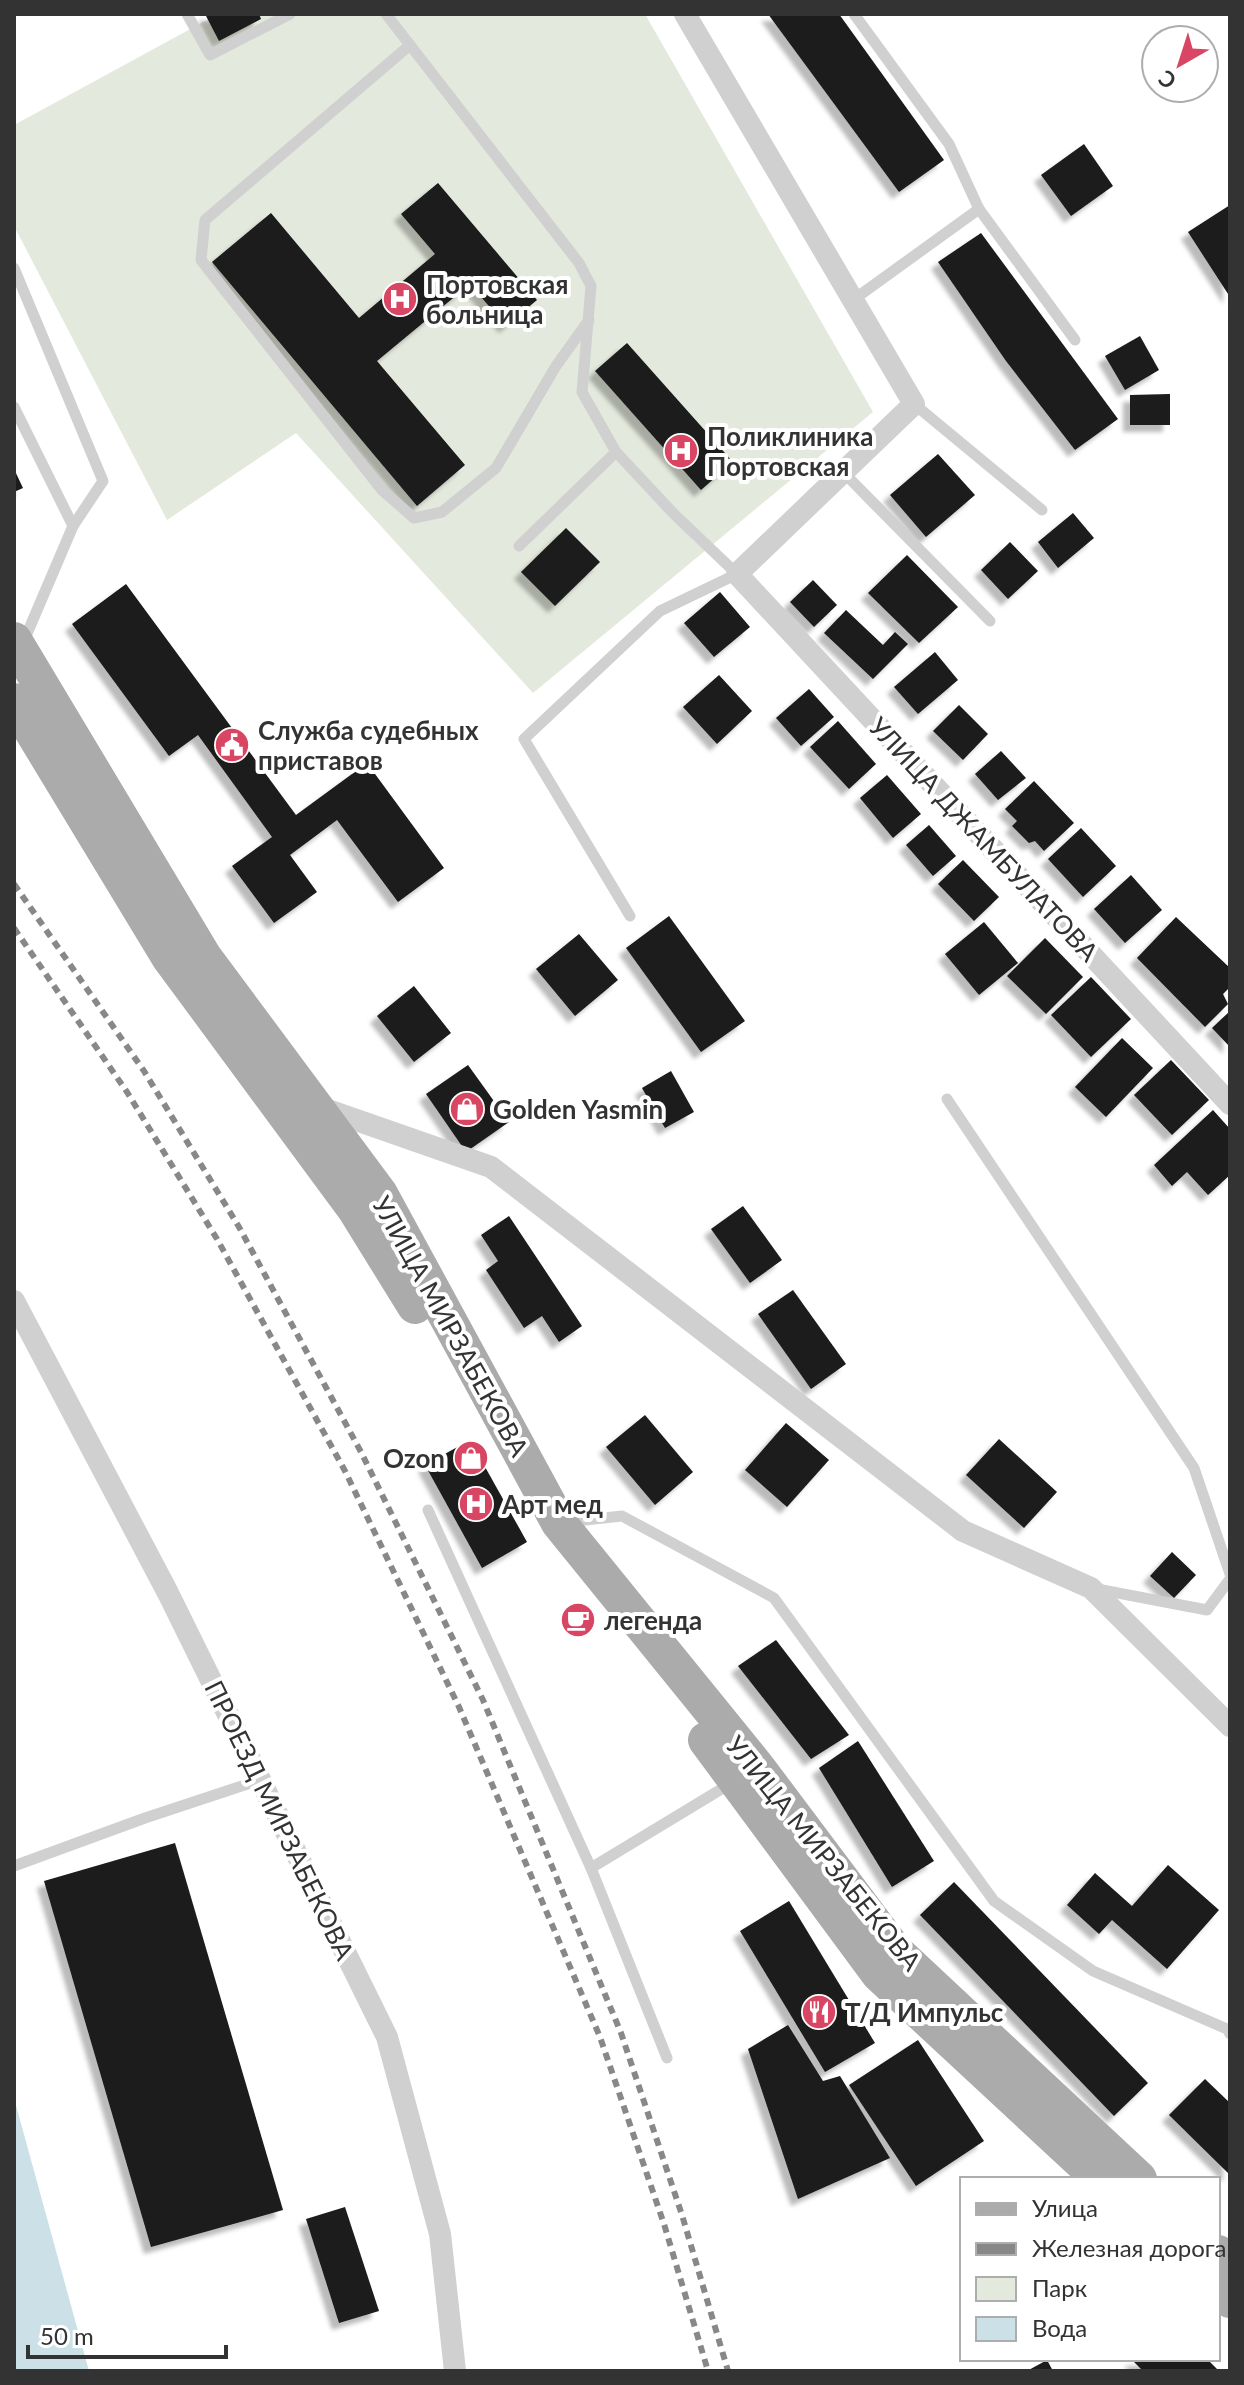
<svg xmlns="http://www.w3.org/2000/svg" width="1244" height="2385" font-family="Lato,sans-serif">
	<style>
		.green { fill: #e4e9dd }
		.water { fill: #cbe1e7 }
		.building { fill: #1a1a1a; filter: url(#shadow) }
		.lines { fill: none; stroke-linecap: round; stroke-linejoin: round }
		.lane { stroke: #d0d0d0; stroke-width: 11 }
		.street { stroke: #d0d0d0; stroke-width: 22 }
		.primary { stroke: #ababab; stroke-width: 36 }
		.rail { stroke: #888; stroke-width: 6; stroke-dasharray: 8 6; stroke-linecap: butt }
		.labels { text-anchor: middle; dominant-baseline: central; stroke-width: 8; stroke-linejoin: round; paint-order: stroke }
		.poi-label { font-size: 26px; font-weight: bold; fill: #333; stroke: #fff; text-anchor: start }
		.street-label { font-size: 26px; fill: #333; stroke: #fff }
	</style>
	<defs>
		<filter id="shadow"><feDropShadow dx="-7" dy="7" stdDeviation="2" flood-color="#0004"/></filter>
	</defs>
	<rect width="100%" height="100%" fill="#fff"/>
	<polygon class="green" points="218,14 645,14 873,412 533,693 296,433 167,520 14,226 14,125"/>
	<polygon class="water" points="14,2098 89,2371 14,2371"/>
	<g class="building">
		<polygon points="205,14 259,14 261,19 219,41"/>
		<polygon points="768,14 839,14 944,160 899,192"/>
		<polygon points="1084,144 1113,186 1071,216 1041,175"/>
		<polygon points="438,183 537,300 506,326 470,284 377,361 465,465 417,506 212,262 271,213 359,318 435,254 401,214"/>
		<polygon points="1230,205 1230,297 1188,232"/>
		<polygon points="981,233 1118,419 1075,450 1006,361 938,262"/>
		<polygon points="1140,336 1159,370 1125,390 1105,356"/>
		<polygon points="627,343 733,462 701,490 595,371"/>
		<polygon points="1170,394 1170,425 1130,425 1130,395"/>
		<polygon points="938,454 975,495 926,537 890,495"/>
		<polygon points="14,469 23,488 14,492"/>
		<polygon points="1073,513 1094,538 1058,568 1038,542"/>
		<polygon points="566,528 600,562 555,606 521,572"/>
		<polygon points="1010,542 1038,571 1008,599 981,570"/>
		<polygon points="907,555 958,607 919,643 868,593"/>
		<polygon points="813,580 837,605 814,627 790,602"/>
		<polygon points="126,584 296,815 367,763 444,868 398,902 337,820 290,855 317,892 274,923 232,866 272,837 198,735 169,756 72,624"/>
		<polygon points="720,592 750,627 714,657 684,623"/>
		<polygon points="846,610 883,645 895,632 908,644 873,679 824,633"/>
		<polygon points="935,652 958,680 918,714 894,687"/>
		<polygon points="719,675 752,711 717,744 683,707"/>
		<polygon points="809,689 834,717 801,746 776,718"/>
		<polygon points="959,705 988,734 963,760 933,731"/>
		<polygon points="838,721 876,764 849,789 810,747"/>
		<polygon points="1001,751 1026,778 998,800 975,774"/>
		<polygon points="887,775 921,814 893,838 860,798"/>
		<polygon points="1034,781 1074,823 1044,851 1035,841 1029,843 1012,826 1017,821 1005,809"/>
		<polygon points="929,825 956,856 933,876 906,845"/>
		<polygon points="1081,828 1116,866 1083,897 1048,859"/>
		<polygon points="963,860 999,897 974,921 938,884"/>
		<polygon points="1131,875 1162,910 1125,943 1094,909"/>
		<polygon points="669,916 745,1021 701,1052 626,948"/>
		<polygon points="1176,917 1230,968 1230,987 1223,994 1228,1004 1205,1027 1137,958"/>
		<polygon points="984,922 1018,963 979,995 945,954"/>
		<polygon points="579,934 618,980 575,1016 536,969"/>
		<polygon points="1045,938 1083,977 1046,1014 1007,976"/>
		<polygon points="1091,977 1131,1019 1091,1057 1051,1015"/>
		<polygon points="414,986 451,1033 414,1062 377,1016"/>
		<polygon points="1230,1011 1230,1047 1212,1028"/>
		<polygon points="1122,1038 1153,1068 1106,1117 1075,1087"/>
		<polygon points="1171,1060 1209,1100 1172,1135 1134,1095"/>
		<polygon points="468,1065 509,1122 466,1152 426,1094"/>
		<polygon points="671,1071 694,1112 665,1128 642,1088"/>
		<polygon points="1213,1110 1230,1129 1230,1175 1208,1195 1187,1172 1172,1186 1154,1165"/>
		<polygon points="743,1206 782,1260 750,1283 711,1229"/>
		<polygon points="509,1216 582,1326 559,1342 542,1316 524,1328 486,1270 498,1261 481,1235"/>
		<polygon points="793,1290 846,1364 811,1389 758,1314"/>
		<polygon points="645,1415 693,1472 655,1505 606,1447"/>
		<polygon points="786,1423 829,1460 787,1507 745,1470"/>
		<polygon points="999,1439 1057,1492 1024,1528 966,1475"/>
		<polygon points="470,1440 527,1542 482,1568 425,1465"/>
		<polygon points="1172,1552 1196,1575 1174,1598 1150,1576"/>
		<polygon points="776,1640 849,1735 811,1759 738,1666"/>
		<polygon points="858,1741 934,1861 892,1887 819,1768"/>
		<polygon points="175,1843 283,2210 151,2247 44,1881"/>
		<polygon points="1168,1865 1219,1910 1167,1969 1112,1920 1099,1934 1067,1905 1095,1873 1132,1906"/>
		<polygon points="954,1882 1148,2083 1114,2116 920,1915"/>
		<polygon points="789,1901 875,2043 825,2072 740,1931"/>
		<polygon points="788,2025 823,2081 840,2076 890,2158 798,2199 748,2049"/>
		<polygon points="918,2040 984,2141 916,2186 849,2085"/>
		<polygon points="1205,2079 1230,2103 1230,2175 1169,2115"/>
		<polygon points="345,2207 379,2311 339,2323 306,2219"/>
		<polygon points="1131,2359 1207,2359 1219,2371 1143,2371"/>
		<polygon points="1047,2360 1053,2371 1027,2371"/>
	</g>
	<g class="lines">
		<g class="lane">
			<polyline points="187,14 210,55 290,14"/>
			<polyline points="386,14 579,263 591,286 582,392 616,452 674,514 737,574 660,611 524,739 630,916"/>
			<polyline points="854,14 949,144 979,209"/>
			<polyline points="410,45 205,220 201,260 382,490 414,518 442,512 496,468 556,366 589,320"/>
			<polyline points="14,268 103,481 73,526 23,643"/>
			<polyline points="853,300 979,209 1075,340"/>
			<polyline points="914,404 1042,510"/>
			<polyline points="14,407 73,526"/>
			<polyline points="843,472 990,621"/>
			<polyline points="519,546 616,452"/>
			<polyline points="947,1099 1194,1468 1230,1574"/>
			<polyline points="428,1510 591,1868 667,2058"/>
			<polyline points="567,1522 622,1516 774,1598 994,1901 1093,1971 1227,2029 1230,2034"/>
			<polyline points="1097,1589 1207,1610 1230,1579"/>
			<polyline points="14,1866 145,1818 260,1780"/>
			<polyline points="591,1868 733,1782"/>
		</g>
		<g class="street">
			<polyline points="685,14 914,404 737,574 1230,1104"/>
			<polyline points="316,1106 491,1167 963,1531 1091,1588 1230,1726"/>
			<polyline points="14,1301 168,1593 387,2037 440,2234 455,2371"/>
		</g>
		<g class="primary">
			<polyline points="14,640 204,957 380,1194 559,1523 757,1767 896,1952 1139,2179"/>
			<polyline points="14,701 169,957 355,1209 415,1306"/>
			<polyline points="706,1740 879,1974 1100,2179"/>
			<polyline points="1218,2253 1230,2264"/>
			<polyline points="1218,2288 1230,2300"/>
		</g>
		<g class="rail">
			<polyline points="14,884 144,1071 239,1227 361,1452 483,1700 621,2033 682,2215 728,2371"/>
			<polyline points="14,928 127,1092 217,1239 345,1471 459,1707 600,2037 664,2224 708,2371"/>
		</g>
	</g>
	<defs>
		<g id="hospital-disc" transform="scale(1.8)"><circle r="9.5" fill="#d84664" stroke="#fff"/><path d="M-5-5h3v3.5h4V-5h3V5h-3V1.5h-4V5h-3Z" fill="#fff"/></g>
		<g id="civic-disc" transform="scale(1.8)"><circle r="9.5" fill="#d84664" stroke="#fff"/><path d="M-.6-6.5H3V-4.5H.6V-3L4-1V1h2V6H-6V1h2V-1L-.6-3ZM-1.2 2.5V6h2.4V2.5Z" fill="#fff"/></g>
		<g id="shop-disc" transform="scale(1.8)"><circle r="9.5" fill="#d84664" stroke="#fff"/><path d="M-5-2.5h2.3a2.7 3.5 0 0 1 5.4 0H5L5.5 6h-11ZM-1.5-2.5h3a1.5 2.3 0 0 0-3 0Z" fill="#fff"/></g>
		<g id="cafe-disc" transform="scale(1.8)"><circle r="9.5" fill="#d84664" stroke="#fff"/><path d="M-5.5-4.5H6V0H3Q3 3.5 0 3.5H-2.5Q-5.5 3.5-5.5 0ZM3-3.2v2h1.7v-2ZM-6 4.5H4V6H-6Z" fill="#fff"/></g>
		<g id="restaurant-disc" transform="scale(1.8)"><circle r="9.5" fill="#d84664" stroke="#fff"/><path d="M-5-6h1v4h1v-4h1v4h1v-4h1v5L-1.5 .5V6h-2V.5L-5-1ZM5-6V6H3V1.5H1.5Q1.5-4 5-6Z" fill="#fff"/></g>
	</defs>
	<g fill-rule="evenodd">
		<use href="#hospital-disc" x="400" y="299"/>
		<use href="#hospital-disc" x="681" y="451"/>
		<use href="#civic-disc" x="232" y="745"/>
		<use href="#shop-disc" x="467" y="1109"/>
		<use href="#shop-disc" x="471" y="1458"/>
		<use href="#hospital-disc" x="476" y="1504"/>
		<use href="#cafe-disc" x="578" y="1620"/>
		<use href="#restaurant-disc" x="819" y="2012"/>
	</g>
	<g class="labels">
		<g class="poi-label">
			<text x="426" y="284">Портовская<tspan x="426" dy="30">больница</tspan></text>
			<text x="707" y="436">Поликлиника<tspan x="707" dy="30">Портовская</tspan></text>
			<text x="258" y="730">Служба судебных<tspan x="258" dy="30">приставов</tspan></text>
			<text x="493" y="1109">Golden Yasmin</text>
			<text x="445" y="1458" text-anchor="end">Ozon</text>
			<text x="502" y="1504">Арт мед</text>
			<text x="604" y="1620">легенда</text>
			<text x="845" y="2012">Т/Д Импульс</text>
		</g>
		<g class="street-label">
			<text transform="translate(984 839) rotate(47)">УЛИЦА ДЖАМБУЛАТОВА</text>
			<text transform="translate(451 1326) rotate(61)">УЛИЦА МИРЗАБЕКОВА</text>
			<text transform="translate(280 1820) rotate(64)">ПРОЕЗД МИРЗАБЕКОВА</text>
			<text transform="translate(824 1853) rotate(51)">УЛИЦА МИРЗАБЕКОВА</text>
		</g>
	</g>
	<rect width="1244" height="2385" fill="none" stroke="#333333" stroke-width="32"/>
	<rect x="960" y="2177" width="260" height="184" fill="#ffffff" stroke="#adadad" stroke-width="2"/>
	<rect x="976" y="2203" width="40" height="12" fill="#ababab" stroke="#adadad" stroke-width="2"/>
	<text x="1032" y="2217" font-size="24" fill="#333333">Улица</text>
	<rect x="976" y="2243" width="40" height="12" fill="#888888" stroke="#adadad" stroke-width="2"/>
	<text x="1032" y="2257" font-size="24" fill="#333333">Железная дорога</text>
	<rect x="976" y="2277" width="40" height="24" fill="#e4e9dd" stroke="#adadad" stroke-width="2"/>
	<text x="1032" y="2297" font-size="24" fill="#333333">Парк</text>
	<rect x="976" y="2317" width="40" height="24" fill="#cbe1e7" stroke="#adadad" stroke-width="2"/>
	<text x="1032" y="2337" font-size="24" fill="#333333">Вода</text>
	<g transform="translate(1180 64) rotate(219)"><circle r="38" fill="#ffffff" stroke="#adadad" stroke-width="2"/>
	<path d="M0-6L14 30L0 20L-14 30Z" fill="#d84664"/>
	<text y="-12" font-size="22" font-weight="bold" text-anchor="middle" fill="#333333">С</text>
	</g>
	<path d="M28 2345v12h198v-12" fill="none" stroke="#333333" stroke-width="4"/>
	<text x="40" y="2345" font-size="24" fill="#333333" stroke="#ffffff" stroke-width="6" paint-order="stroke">50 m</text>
</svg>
